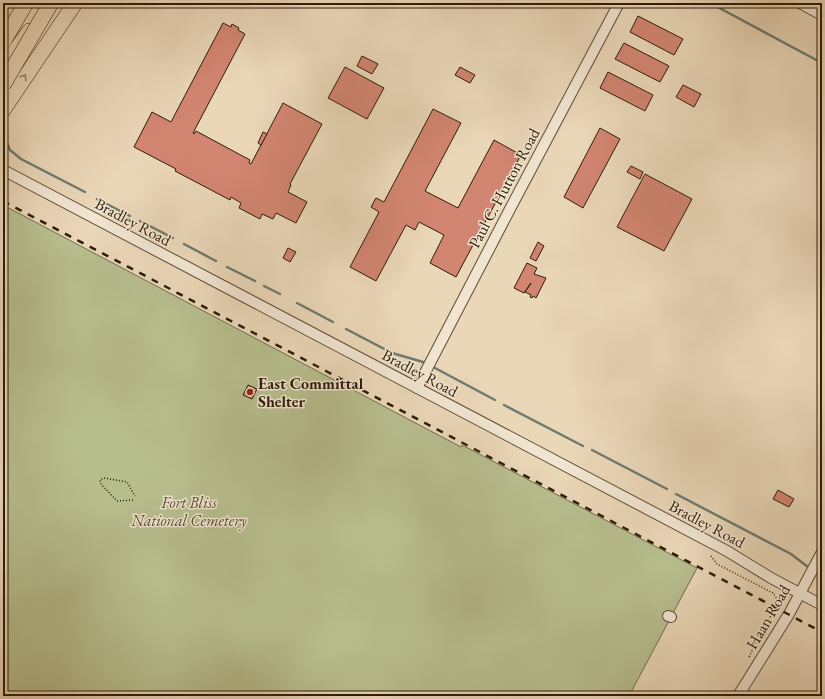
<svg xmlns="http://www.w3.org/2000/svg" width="825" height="699" font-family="'EB Garamond',serif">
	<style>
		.green { fill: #b7be8e; stroke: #726d4a }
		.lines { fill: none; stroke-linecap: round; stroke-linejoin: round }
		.stream { stroke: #6e7a6f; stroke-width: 2.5 }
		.building { fill: #d28571; stroke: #2e1c07 }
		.minor-casing { stroke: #5d4b33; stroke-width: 12 }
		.major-casing { stroke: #2e1c07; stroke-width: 14 }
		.highway-casing { stroke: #2e1c07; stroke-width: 16 }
		.path { stroke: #2e1c07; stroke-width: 1.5; stroke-dasharray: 1 2; stroke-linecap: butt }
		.minor { stroke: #f1e5d1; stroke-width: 10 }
		.major { stroke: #ead7b8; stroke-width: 13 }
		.highway { stroke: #ead7b8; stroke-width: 15 }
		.rail { stroke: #2e1c07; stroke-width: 2.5; stroke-dasharray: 7 7; stroke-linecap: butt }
		.highway-bridge-casing { stroke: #2e1c07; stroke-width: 16; stroke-linecap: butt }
		.highway-bridge { stroke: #ead7b8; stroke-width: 15 }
		.oneway { stroke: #958368 }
		.poi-dot { fill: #8f2418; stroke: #f1e5d1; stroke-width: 1.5 }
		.labels { text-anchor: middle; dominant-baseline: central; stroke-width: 3; stroke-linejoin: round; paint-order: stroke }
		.street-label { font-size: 16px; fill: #2e1c07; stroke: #f1e5d1 }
		.poi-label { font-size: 16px; font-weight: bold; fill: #2e1c07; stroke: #f1e5d1; text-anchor: start }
		.park-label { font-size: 16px; font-style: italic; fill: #574d30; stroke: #f1e5d1 }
	</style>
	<rect width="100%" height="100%" fill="#ead7b8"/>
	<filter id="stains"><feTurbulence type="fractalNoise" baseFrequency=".005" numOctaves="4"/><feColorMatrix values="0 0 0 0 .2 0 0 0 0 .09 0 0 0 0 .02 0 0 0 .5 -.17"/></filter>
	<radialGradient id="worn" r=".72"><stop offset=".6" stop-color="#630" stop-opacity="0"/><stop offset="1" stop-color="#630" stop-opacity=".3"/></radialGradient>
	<polygon class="green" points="3,205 461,447 462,445 697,568 629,696 3,696"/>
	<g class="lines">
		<g class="stream">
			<polyline points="710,3 822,63"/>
			<polyline points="722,9 725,3"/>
			<polyline points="3,134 10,150 21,159 85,192"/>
			<polyline points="97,199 130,216"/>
			<polyline points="140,221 173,238"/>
			<polyline points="184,244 216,261"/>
			<polyline points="227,267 255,281"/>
			<polyline points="264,286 280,294"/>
			<polyline points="297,303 333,322"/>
			<polyline points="346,329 392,353 423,362"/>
			<polyline points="435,368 495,400"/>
			<polyline points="504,405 583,446"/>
			<polyline points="592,450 667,489"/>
			<polyline points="676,494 791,554 808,567"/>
			<polyline points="821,577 822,578"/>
		</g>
	</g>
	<g class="building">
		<polygon points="638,16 683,39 674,55 630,32"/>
		<polygon points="223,23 231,27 232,24 239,28 238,30 245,34 193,133 194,134 196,131 250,160 249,163 251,164 283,103 322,124 290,184 291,185 288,192 307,202 296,223 276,213 273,219 262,214 260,219 239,208 241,203 231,197 230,200 175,171 176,169 134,147 152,112 171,122"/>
		<polygon points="624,43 669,66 660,82 615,59"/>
		<polygon points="362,56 378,64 372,74 357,66"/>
		<polygon points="345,67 384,88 367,119 328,98"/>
		<polygon points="460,67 475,75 470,83 455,75"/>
		<polygon points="608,72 653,95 645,111 600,88"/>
		<polygon points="683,85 701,94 694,107 676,97"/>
		<polygon points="433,109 461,123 425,191 458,208 494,140 521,155 456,277 430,263 444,235 419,222 415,230 406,225 376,281 350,267 379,212 371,207 376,198 384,202"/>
		<polygon points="600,128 620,139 583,208 564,197"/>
		<polygon points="263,132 267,134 261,145 258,143"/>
		<polygon points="631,166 643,172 640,179 627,172"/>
		<polygon points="645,174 692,199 664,251 617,227"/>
		<polygon points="538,242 544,246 536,261 530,258"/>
		<polygon points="288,248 296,252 290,262 283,258"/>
		<polygon points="527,263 537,268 534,274 546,278 536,298 533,296 532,298 530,297 531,295 525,292 531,283 524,293 514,288"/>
		<polygon points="248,385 257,389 252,399 243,395"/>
		<polygon points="778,490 794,499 789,507 773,499"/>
	</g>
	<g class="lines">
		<g class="minor-casing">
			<g id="minor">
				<polyline points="800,3 822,15"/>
				<polyline points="3,170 727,551 771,578 822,605"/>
				<polyline points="417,388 510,209 619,3"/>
				<polyline points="668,616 671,617"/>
				<polyline points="738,696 789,614 822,552"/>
			</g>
		</g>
		<g class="major-casing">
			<polyline id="major" points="3,66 29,30"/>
		</g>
		<g class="highway-casing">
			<g id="highway">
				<polyline points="3,42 26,3"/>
				<polyline points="3,110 75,3"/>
			</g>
		</g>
		<g class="path">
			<polyline points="133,500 117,501 101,484 100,480 104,478 127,482 135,496"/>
			<polyline points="711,556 717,564 773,593 777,599 776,607 759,636 749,657"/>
		</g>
		<use href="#minor" class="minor"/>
		<use href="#major" class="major"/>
		<use href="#highway" class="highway"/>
		<polyline class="rail" points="3,201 822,632"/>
		<g class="highway-bridge-casing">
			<polyline id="highway-bridge" points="3,85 51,3"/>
		</g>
		<use href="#highway-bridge" class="highway-bridge"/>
	</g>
	<defs><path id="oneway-chevron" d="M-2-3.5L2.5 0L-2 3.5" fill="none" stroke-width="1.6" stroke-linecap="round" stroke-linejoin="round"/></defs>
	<use class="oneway" href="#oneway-chevron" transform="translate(24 77) rotate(-56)"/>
	<circle class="poi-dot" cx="250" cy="392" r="4"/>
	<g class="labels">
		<g class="street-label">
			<text transform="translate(504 188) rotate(-62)">Paul C. Hutton Road</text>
			<text transform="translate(133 222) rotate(28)">Bradley Road</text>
			<text transform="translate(420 373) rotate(28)">Bradley Road</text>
			<text transform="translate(707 524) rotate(28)">Bradley Road</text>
			<text transform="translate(768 617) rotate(-60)">Haan Road</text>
		</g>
		<g class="poi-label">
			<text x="258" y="383">East Committal<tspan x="258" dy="18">Shelter</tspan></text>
		</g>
		<g class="park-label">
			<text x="189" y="502">Fort Bliss<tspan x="189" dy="18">National Cemetery</tspan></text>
		</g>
	</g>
	<rect width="825" height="699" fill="none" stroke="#ead7b8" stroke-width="16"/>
	<rect x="4" y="4" width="817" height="691" fill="none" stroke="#2e1c07" stroke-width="2"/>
	<rect x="8" y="8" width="809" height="683" fill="none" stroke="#2e1c07"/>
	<rect width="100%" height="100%" filter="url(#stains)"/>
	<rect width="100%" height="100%" fill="url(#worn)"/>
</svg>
